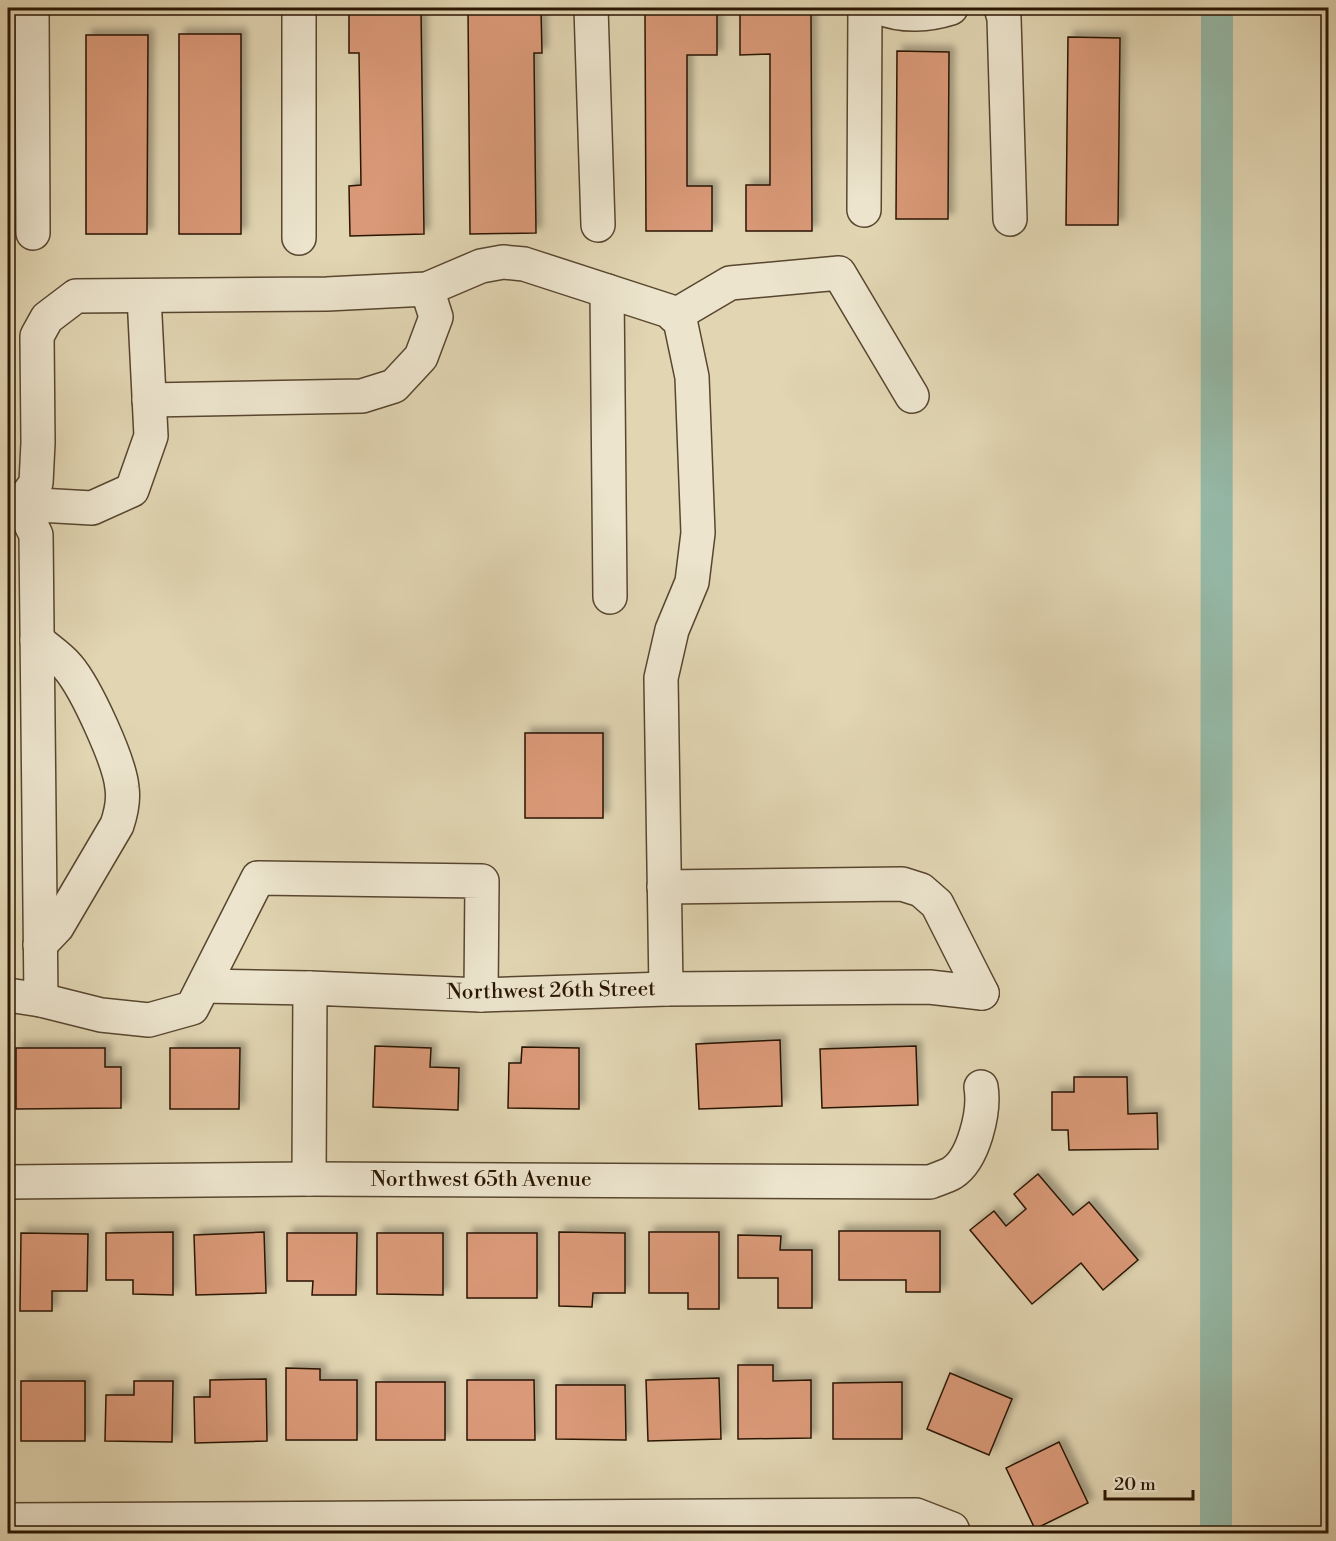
<svg xmlns="http://www.w3.org/2000/svg" width="1336" height="1541" font-family="'Libre Bodoni',serif">
	<style>
		.lines { fill: none; stroke-linecap: round; stroke-linejoin: round }
		.canal { stroke: #95b9a7; stroke-width: 32 }
		.building { fill: #da9978; stroke: #2a1603; stroke-width: 1.5; filter: url(#shadow) }
		.minor-casing { stroke: #58462f; stroke-width: 36 }
		.minor { stroke: #ece4cd; stroke-width: 33 }
		.labels { text-anchor: middle; dominant-baseline: central; stroke-width: 5; stroke-linejoin: round; paint-order: stroke }
		.street-label { font-size: 21px; fill: #2a1603; stroke: #ece4cd }
	</style>
	<defs>
		<filter id="shadow"><feDropShadow dx="5.5" dy="-5.5" stdDeviation="3" flood-color="#0004"/></filter>
	</defs>
	<rect width="100%" height="100%" fill="#e1d5b2"/>
	<filter id="stains"><feTurbulence type="fractalNoise" baseFrequency=".00333" numOctaves="4"/><feColorMatrix values="0 0 0 0 .2 0 0 0 0 .09 0 0 0 0 .02 0 0 0 .5 -.17"/></filter>
	<radialGradient id="worn" r=".72"><stop offset=".6" stop-color="#630" stop-opacity="0"/><stop offset="1" stop-color="#630" stop-opacity=".3"/></radialGradient>
	<g class="lines">
		<polyline class="canal" points="1216,1534 1217,8"/>
	</g>
	<g class="building">
		<polygon points="421,9 424,234 350,236 349,186 361,185 359,53 349,53 349,10"/>
		<polygon points="541,9 542,53 534,53 536,233 470,234 468,10"/>
		<polygon points="645,14 717,14 717,55 687,55 687,186 712,186 712,231 646,231"/>
		<polygon points="740,14 811,14 812,231 746,231 746,185 770,185 770,54 740,55"/>
		<rect x="179" y="34" width="62" height="200"/>
		<polygon points="86,35 148,35 147,234 86,234"/>
		<polygon points="1068,37 1120,38 1118,225 1066,225"/>
		<polygon points="897,51 949,52 948,219 896,219"/>
		<rect x="525" y="733" width="78" height="85"/>
		<polygon points="780,1040 782,1106 699,1109 696,1044"/>
		<polygon points="375,1046 431,1048 430,1067 459,1068 458,1110 373,1107"/>
		<polygon points="916,1046 918,1105 822,1108 820,1049"/>
		<polygon points="522,1047 579,1048 579,1109 508,1108 509,1063 521,1063"/>
		<polygon points="16,1048 105,1048 105,1067 121,1067 121,1108 16,1109"/>
		<polygon points="170,1048 240,1048 239,1109 170,1109"/>
		<polygon points="1074,1077 1127,1077 1128,1114 1157,1113 1158,1149 1069,1150 1068,1130 1052,1130 1052,1092 1074,1092"/>
		<polygon points="1038,1174 1073,1215 1089,1202 1138,1260 1103,1290 1081,1263 1032,1304 970,1230 994,1211 1006,1226 1026,1209 1014,1194"/>
		<polygon points="839,1231 940,1231 940,1292 906,1292 906,1280 839,1280"/>
		<polygon points="173,1232 173,1295 133,1294 133,1280 106,1280 106,1233"/>
		<polygon points="264,1232 266,1293 196,1295 194,1235"/>
		<polygon points="559,1232 625,1233 625,1293 593,1293 592,1307 559,1306"/>
		<polygon points="649,1232 719,1232 719,1309 688,1309 688,1293 649,1293"/>
		<polygon points="21,1233 88,1234 87,1291 52,1291 52,1311 20,1311"/>
		<polygon points="287,1233 357,1233 356,1295 312,1295 313,1281 287,1281"/>
		<polygon points="377,1233 443,1233 443,1295 377,1294"/>
		<rect x="467" y="1233" width="70" height="65"/>
		<polygon points="738,1235 781,1236 780,1250 812,1250 812,1308 778,1308 778,1278 738,1278"/>
		<polygon points="738,1365 773,1365 773,1381 811,1380 811,1438 738,1439"/>
		<polygon points="286,1368 320,1369 320,1380 357,1380 357,1440 286,1440"/>
		<polygon points="950,1373 1012,1399 989,1455 927,1429"/>
		<polygon points="719,1378 721,1439 648,1441 646,1380"/>
		<polygon points="266,1379 267,1441 195,1443 194,1397 210,1397 210,1380"/>
		<polygon points="467,1380 534,1380 535,1440 467,1440"/>
		<rect x="21" y="1381" width="64" height="60"/>
		<polygon points="134,1381 173,1381 172,1442 105,1441 106,1395 134,1395"/>
		<rect x="376" y="1382" width="69" height="58"/>
		<polygon points="902,1382 902,1439 833,1439 833,1383"/>
		<polygon points="556,1385 625,1385 626,1440 556,1439"/>
		<polygon points="1059,1442 1088,1503 1035,1529 1006,1468"/>
	</g>
	<g class="lines">
		<g class="minor-casing">
			<g id="minor">
				<polyline points="32,8 33,233"/>
				<polyline points="299,8 299,238"/>
				<polyline points="591,8 598,225"/>
				<path d="M881,8C903,17 929,15 951,8"/>
				<polyline points="1001,8 1004,18 1010,219"/>
				<polyline points="864,210 865,8"/>
				<polyline points="607,291 610,597"/>
				<polyline points="674,316 730,283 839,273 912,396"/>
				<polyline points="149,400 362,396 394,386 421,357 436,317 427,289"/>
				<polyline points="8,506 21,504 36,483 38,443 37,336 47,318 76,296 327,294 427,289 481,266 503,262 524,264 669,311 680,320 692,377 698,533 692,582 672,630 661,678 666,989"/>
				<path d="M37,640C47,649 60,657 68,667C86,688 120,762 122,788C124,801 121,813 117,825L57,927L40,945"/>
				<polyline points="664,887 902,884 921,890 937,904 982,993"/>
				<polyline points="204,986 310,988"/>
				<polyline points="8,995 41,1000 36,535 21,504 92,508 132,490 151,436 144,296"/>
				<polyline points="41,1000 101,1015 149,1020 192,1008 258,878 482,881 481,995"/>
				<polyline points="309,1179 310,988 481,995 666,989 929,987 982,993"/>
				<path d="M8,1182L309,1179L930,1182C937,1179 945,1177 952,1173C974,1159 985,1111 981,1087"/>
				<polyline points="8,1520 916,1515 952,1529 954,1534"/>
			</g>
		</g>
		<use href="#minor" class="minor"/>
	</g>
	<g class="labels">
		<g class="street-label">
			<text transform="translate(551 991) rotate(-1)">Northwest 26th Street</text>
			<text x="481" y="1180">Northwest 65th Avenue</text>
		</g>
	</g>
	<rect width="1336" height="1541" fill="none" stroke="#e1d5b2" stroke-width="30"/>
	<rect x="9" y="9" width="1318" height="1523" fill="none" stroke="#2a1603" stroke-width="3"/>
	<rect x="15" y="15" width="1306" height="1511" fill="none" stroke="#2a1603" stroke-width="1.5"/>
	<path d="M1105 1490v9h88v-9" fill="none" stroke="#2a1603" stroke-width="3"/>
	<text x="1114" y="1490" font-size="18" fill="#2a1603" stroke="#ece4cd" stroke-width="4.5" paint-order="stroke">20 m</text>
	<rect width="100%" height="100%" filter="url(#stains)"/>
	<rect width="100%" height="100%" fill="url(#worn)"/>
</svg>
